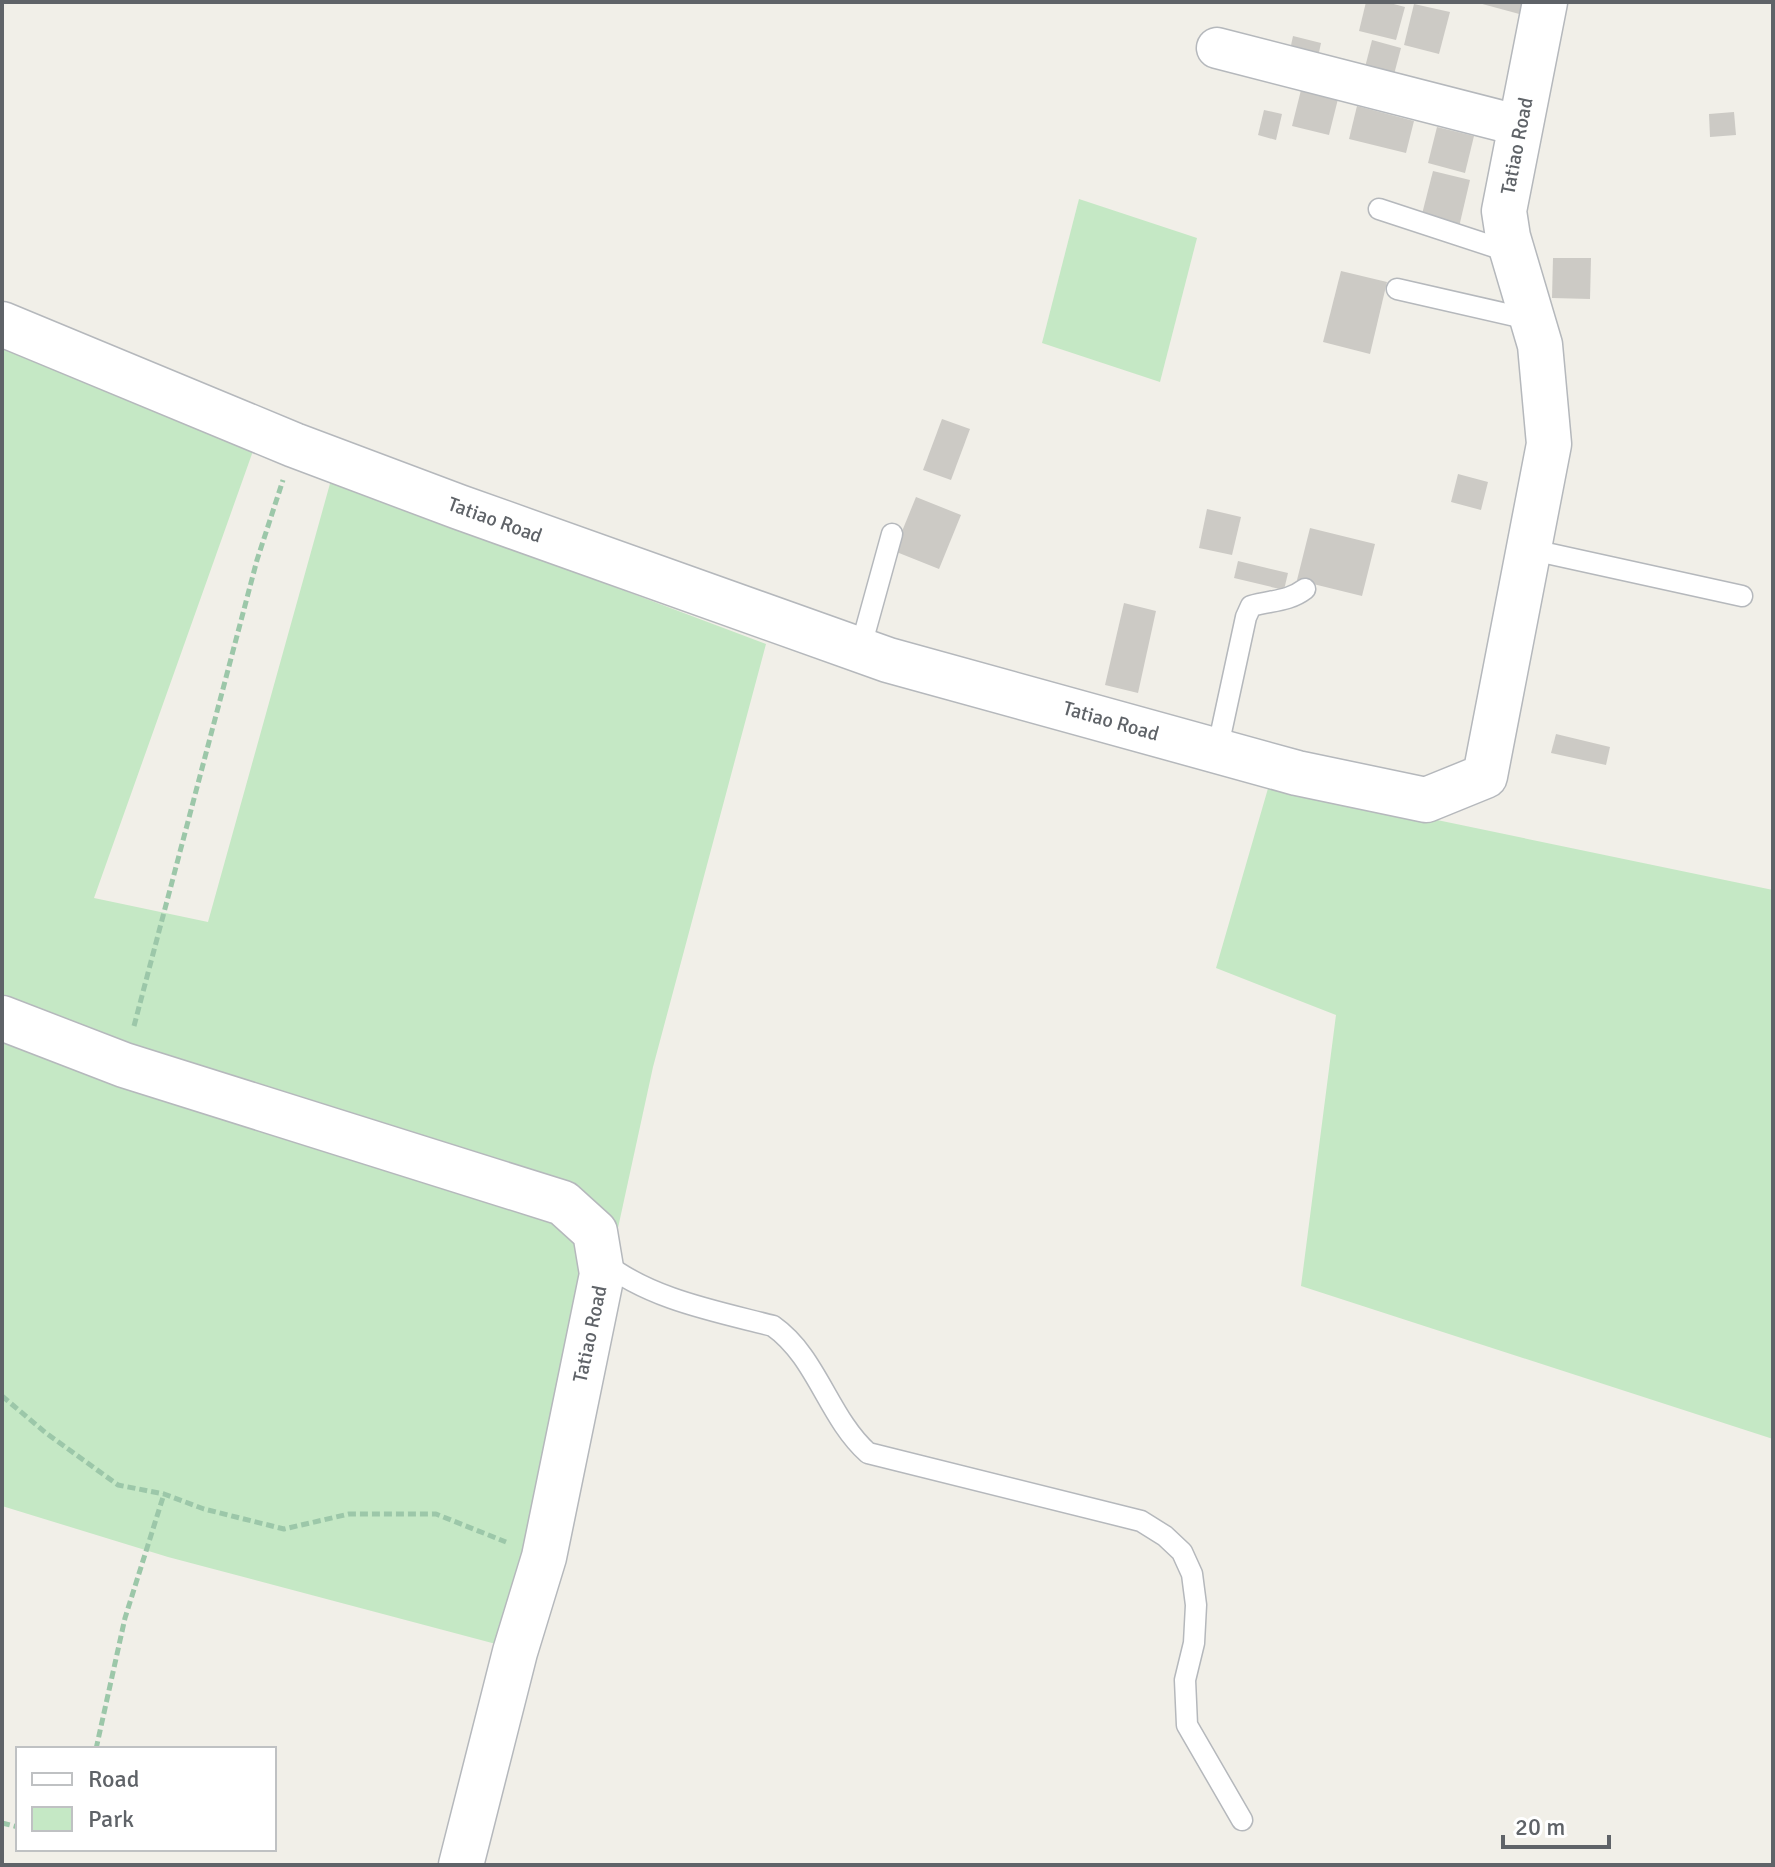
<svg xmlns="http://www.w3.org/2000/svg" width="1775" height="1867" font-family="Signika,sans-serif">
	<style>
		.green { fill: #c5e8c5 }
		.building { fill: #cccac5 }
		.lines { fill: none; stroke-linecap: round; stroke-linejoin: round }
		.service-casing { stroke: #b5b8bc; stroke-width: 23 }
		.minor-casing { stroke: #b5b8bc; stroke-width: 43 }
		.tertiary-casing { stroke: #b5b8bc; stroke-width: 47 }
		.path { stroke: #9cc7a9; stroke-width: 5; stroke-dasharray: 8 4; stroke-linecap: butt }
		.service { stroke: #fff; stroke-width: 20 }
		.minor { stroke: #fff; stroke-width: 40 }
		.tertiary { stroke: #fff; stroke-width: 44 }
		.labels { text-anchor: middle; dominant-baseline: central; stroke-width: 8; stroke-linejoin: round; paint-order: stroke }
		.street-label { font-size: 20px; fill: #5f6368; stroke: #fff }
	</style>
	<rect width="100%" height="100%" fill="#f1efe8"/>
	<g class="green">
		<polygon points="1079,199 1197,238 1160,382 1042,343"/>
		<polygon points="2,347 253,451 94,898 208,922 331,480 766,644 653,1067 528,1642 511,1648 168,1557 2,1506"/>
		<polygon points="1269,785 1773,890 1773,1439 1301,1286 1336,1015 1216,968"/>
	</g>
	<g class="building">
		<polygon points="1366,2 1386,2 1405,7 1396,40 1359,31"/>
		<polygon points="1475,2 1526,2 1523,15"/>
		<polygon points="1414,4 1450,12 1439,54 1404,45"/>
		<polygon points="1293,36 1321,43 1318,57 1290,50"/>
		<polygon points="1372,40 1401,48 1392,82 1363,75"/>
		<polygon points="1302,86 1339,95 1329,135 1292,126"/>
		<polygon points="1357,106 1414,121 1406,153 1349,139"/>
		<polygon points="1264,110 1282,114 1276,140 1258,135"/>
		<polygon points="1734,112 1736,135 1710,137 1709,114"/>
		<polygon points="1437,127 1474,136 1465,173 1428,163"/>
		<polygon points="1433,171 1470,180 1459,227 1421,218"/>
		<polygon points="1553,258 1591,258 1590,299 1552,298"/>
		<polygon points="1341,271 1387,282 1370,354 1323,342"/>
		<polygon points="942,419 970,429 951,480 923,470"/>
		<polygon points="1458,474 1488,482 1481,510 1451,502"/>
		<polygon points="916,497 961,515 939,569 894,551"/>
		<polygon points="1207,509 1241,517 1232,555 1199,548"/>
		<polygon points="1310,528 1375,544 1362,596 1297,580"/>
		<polygon points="1238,561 1288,573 1284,590 1234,578"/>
		<polygon points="1124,603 1156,611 1138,693 1105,685"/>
		<polygon points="1556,734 1610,747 1606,765 1551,753"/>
	</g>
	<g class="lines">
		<g class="service-casing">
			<g id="service">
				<polyline points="1379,209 1513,253"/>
				<polyline points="1397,289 1533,320"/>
				<polyline points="1528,549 1742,596"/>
				<polyline points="860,650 892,534"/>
				<path d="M1217,751L1246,617L1251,606C1271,600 1288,602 1305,589"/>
				<path d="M602,1261C649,1299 715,1311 773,1326C817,1357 828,1417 868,1453L1141,1521L1165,1536L1182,1552L1192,1574L1196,1605L1194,1643L1185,1680L1187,1725L1242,1820"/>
			</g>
		</g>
		<g class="minor-casing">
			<polyline id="minor" points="1217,48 1521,126"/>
		</g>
		<g class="tertiary-casing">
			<g id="tertiary">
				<polyline points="2,324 294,445 459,507 888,660 1297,773 1426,800 1485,776 1549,444 1540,345 1508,237 1504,211 1545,2"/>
				<polyline points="2,1018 124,1065 563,1203 595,1232 602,1274 544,1557 515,1652 461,1865"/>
			</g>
		</g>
		<g class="path">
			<polyline points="134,1026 257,560 283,480"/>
			<polyline points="2,1396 46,1433 118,1485 164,1494 204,1509 284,1529 349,1514 436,1514 506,1542"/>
			<polyline points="96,1749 125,1618 164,1494"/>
			<polyline points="2,1823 18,1827"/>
		</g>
		<use href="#service" class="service"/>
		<use href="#minor" class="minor"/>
		<use href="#tertiary" class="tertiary"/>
	</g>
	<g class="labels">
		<g class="street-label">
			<text transform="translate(1517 146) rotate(-79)">Tatiao Road</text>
			<text transform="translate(495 520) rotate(20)">Tatiao Road</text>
			<text transform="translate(1111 721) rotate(16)">Tatiao Road</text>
			<text transform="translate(590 1334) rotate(-78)">Tatiao Road</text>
		</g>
	</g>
	<rect width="1775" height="1867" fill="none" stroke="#5f6368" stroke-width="8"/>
	<rect x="16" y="1747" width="260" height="104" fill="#ffffff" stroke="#bfc1c3" stroke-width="2"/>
	<rect x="32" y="1773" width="40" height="12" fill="#ffffff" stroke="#bfc1c3" stroke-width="2"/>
	<text x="88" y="1787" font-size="24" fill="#5f6368">Road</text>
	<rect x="32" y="1807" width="40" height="24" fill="#c5e8c5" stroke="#bfc1c3" stroke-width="2"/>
	<text x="88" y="1827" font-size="24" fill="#5f6368">Park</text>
	<path d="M1503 1835v12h106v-12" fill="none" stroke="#5f6368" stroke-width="4"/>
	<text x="1515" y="1835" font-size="24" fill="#5f6368" stroke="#ffffff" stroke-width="6" paint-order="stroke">20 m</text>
</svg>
